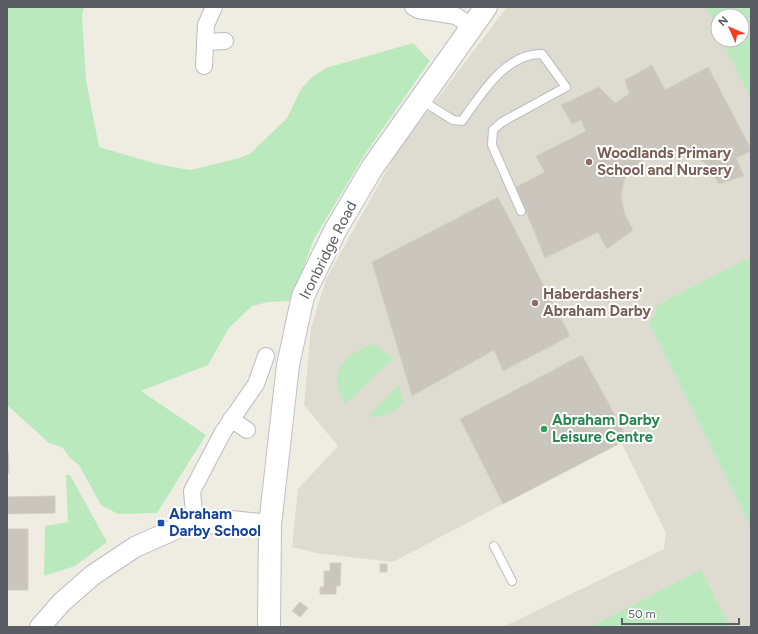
<svg xmlns="http://www.w3.org/2000/svg" width="758" height="634" font-family="Figtree,sans-serif">
	<style>
		.education { fill: #dedcd0; fill-rule: evenodd }
		.green { fill: #bbe9be }
		.building { fill: #cac6be; stroke: #d4cfbf }
		.lines { fill: none; stroke-linecap: round; stroke-linejoin: round }
		.service-casing { stroke: #b9bcc2; stroke-width: 10 }
		.minor-casing { stroke: #b9bcc2; stroke-width: 18 }
		.tertiary-casing { stroke: #b9bcc2; stroke-width: 22 }
		.secondary-casing { stroke: #bcbfc7; stroke-width: 24 }
		.service { stroke: #fff; stroke-width: 8 }
		.minor { stroke: #fff; stroke-width: 16 }
		.tertiary { stroke: #fff; stroke-width: 20 }
		.secondary { stroke: #fff; stroke-width: 22 }
		.education-dot { fill: #8d6e63; stroke: #fff; stroke-width: 1.5 }
		.leisure-dot { fill: #2e9e5b; stroke: #fff; stroke-width: 1.5 }
		.transit-dot { fill: #1a4fb4; stroke: #fff; stroke-width: 1.5 }
		.labels { text-anchor: middle; dominant-baseline: central; stroke-width: 4; stroke-linejoin: round; paint-order: stroke }
		.education-label { font-size: 15px; font-weight: bold; fill: #785e54; stroke: #fff; text-anchor: start }
		.street-label { font-size: 15px; fill: #5a5e64; stroke: #fff }
		.leisure-label { font-size: 15px; font-weight: bold; fill: #27864d; stroke: #fff; text-anchor: start }
		.transit-label { font-size: 15px; font-weight: bold; fill: #164399; stroke: #fff; text-anchor: start }
	</style>
	<rect width="100%" height="100%" fill="#efede1"/>
	<path class="education" d="M507,7H751V627H503L664,549L666,533L621,442L628,439L582,355L460,419L503,504L393,562L316,553L292,547L298,489L338,446L304,405L311,328L326,279L398,150ZM718,16H742V40H718Z"/>
	<g class="green">
		<polygon points="7,7 84,7 82,16 86,80 99,147 157,164 190,170 240,158 251,153 287,118 301,89 312,77 326,68 413,43 430,61 365,154 314,239 291,301 268,302 252,306 229,328 208,365 141,391 206,435 157,513 118,514 101,505 79,465 70,458 62,447 49,443 7,405"/>
		<polygon points="706,7 751,7 751,99 722,40 742,40 742,16 718,16 718,31"/>
		<polygon points="751,257 751,527 649,323 655,314 657,305"/>
		<path d="M374,344L393,358L345,405C343,399 339,393 338,387C332,363 355,350 374,344Z"/>
		<path d="M399,385L403,402C392,414 384,417 368,417Z"/>
		<polygon points="66,475 70,475 107,542 75,566 44,576 45,526 68,522"/>
		<polygon points="701,570 730,627 590,627"/>
	</g>
	<g class="building">
		<polygon points="652,65 665,90 708,67 751,149 751,151 736,158 744,176 719,184 707,165 699,159 674,150 660,151 642,160 625,178 621,194 624,212 633,230 607,249 598,232 545,258 516,187 545,172 536,156 586,131 581,120 572,124 561,105 599,87 615,103 629,94 625,80"/>
		<polygon points="498,197 570,336 503,371 494,350 412,396 372,262"/>
		<polygon points="582,355 628,439 503,504 460,419"/>
		<polygon points="7,450 8,450 9,473 7,473"/>
		<polygon points="55,496 55,513 7,514 7,497"/>
		<rect x="7" y="529" width="21" height="61"/>
		<polygon points="330,563 341,563 340,586 336,586 336,594 320,594 320,587 324,587 324,571 330,571"/>
		<rect x="380" y="564" width="7" height="8"/>
		<polygon points="300,602 308,608 300,617 292,611"/>
	</g>
	<g class="lines">
		<g class="service-casing">
			<g id="service">
				<path d="M421,100L453,120L462,121C481,95 505,53 542,54L566,87L502,122L493,130L492,145L521,211"/>
				<polyline points="494,546 512,581"/>
			</g>
		</g>
		<g class="minor-casing">
			<g id="minor">
				<polyline points="413,7 418,10 456,16 471,26"/>
				<polyline points="205,42 225,41"/>
				<polyline points="204,66 206,25 214,7"/>
				<polyline points="231,419 247,430"/>
				<polyline points="195,525 192,491 223,432 256,384 266,356"/>
			</g>
		</g>
		<g class="tertiary-casing">
			<polyline id="tertiary" points="40,627 62,602 93,575 135,547 180,527 231,521 270,525"/>
		</g>
		<g class="secondary-casing">
			<polyline id="secondary" points="269,627 270,525 288,365 303,296 336,229 372,168 486,7"/>
		</g>
		<use href="#service" class="service"/>
		<use href="#minor" class="minor"/>
		<use href="#tertiary" class="tertiary"/>
		<use href="#secondary" class="secondary"/>
	</g>
	<g class="education-dot">
		<circle cx="589" cy="162" r="4"/>
		<circle cx="535" cy="303" r="4"/>
	</g>
	<circle class="leisure-dot" cx="544" cy="429" r="4"/>
	<rect class="transit-dot" x="157" y="519" width="8" height="8" rx="2"/>
	<g class="labels">
		<g class="education-label">
			<text x="597" y="153">Woodlands Primary<tspan x="597" dy="17">School and Nursery</tspan></text>
			<text x="543" y="294">Haberdashers'<tspan x="543" dy="17">Abraham Darby</tspan></text>
		</g>
		<g class="street-label">
			<text transform="translate(328 250) rotate(-63)">Ironbridge Road</text>
		</g>
		<g class="leisure-label">
			<text x="552" y="420">Abraham Darby<tspan x="552" dy="17">Leisure Centre</tspan></text>
		</g>
		<g class="transit-label">
			<text x="169" y="514">Abraham<tspan x="169" dy="17">Darby School</tspan></text>
		</g>
	</g>
	<rect width="758" height="634" fill="none" stroke="#5a5e64" stroke-width="16"/>
	<g transform="translate(730 28) rotate(315)"><circle r="19" fill="#ffffff" stroke="#bdbfc1"/>
	<path d="M0-3L7 15L0 10L-7 15Z" fill="#fc3a1a"/>
	<text y="-6" font-size="11" font-weight="bold" text-anchor="middle" fill="#5a5e64">N</text>
	</g>
	<path d="M622 618v6h117v-6" fill="none" stroke="#5a5e64" stroke-width="2"/>
	<text x="628" y="618" font-size="12" fill="#5a5e64" stroke="#ffffff" stroke-width="3" paint-order="stroke">50 m</text>
</svg>
